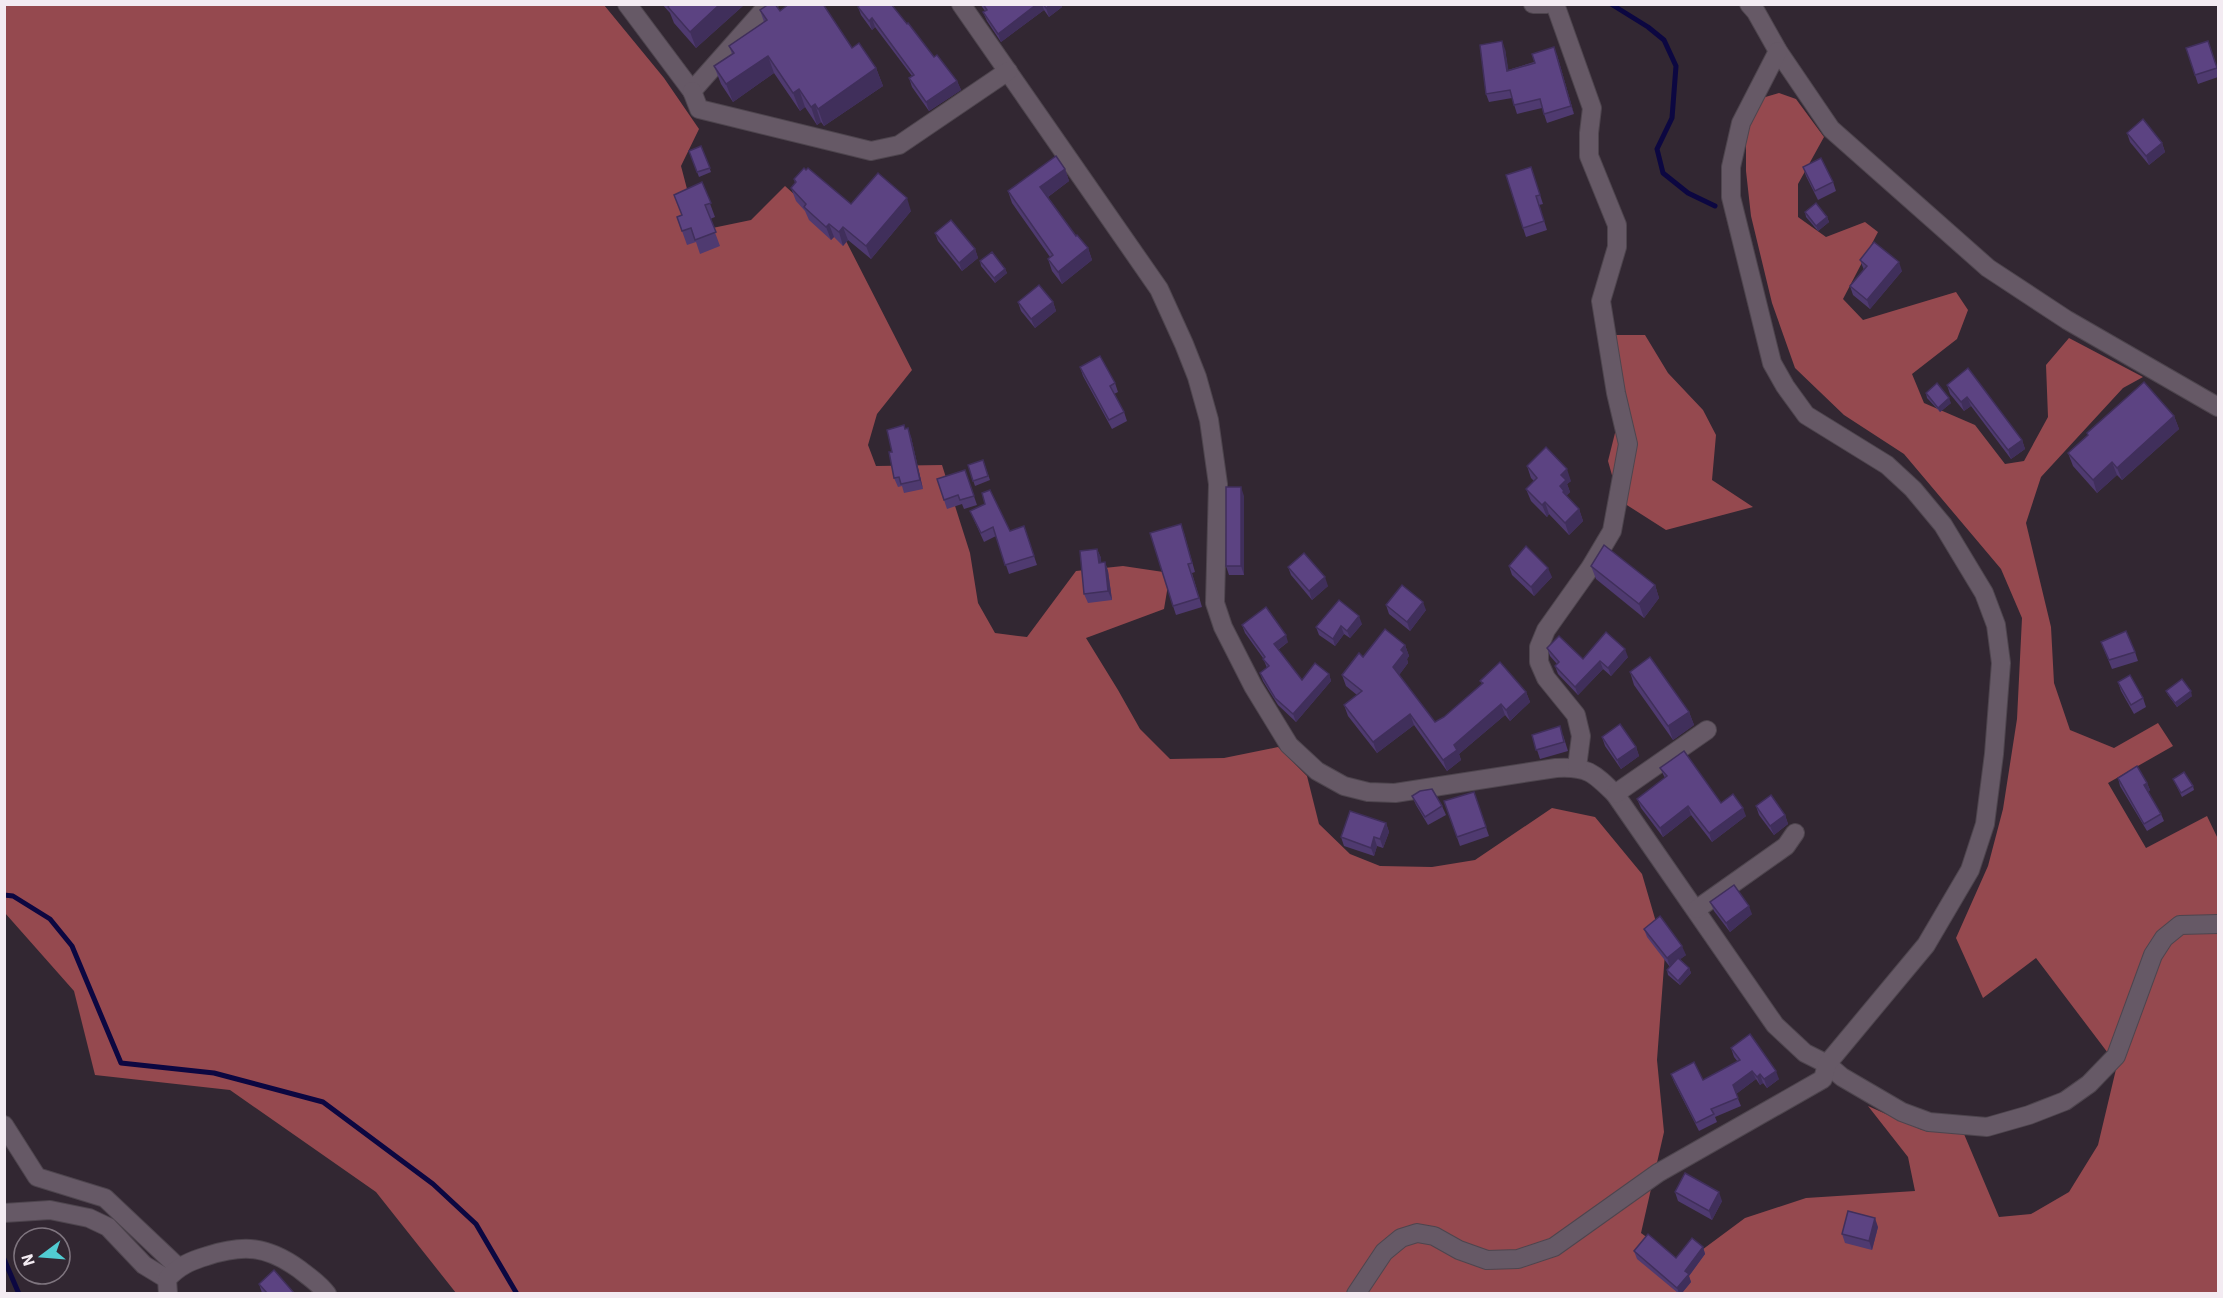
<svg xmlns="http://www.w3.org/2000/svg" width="2223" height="1298" font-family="'IBM Plex Sans',sans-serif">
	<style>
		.forest { fill: #95494f }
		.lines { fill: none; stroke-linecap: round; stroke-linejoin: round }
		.stream { stroke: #0c0741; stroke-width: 5 }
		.minor-casing { stroke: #4e454e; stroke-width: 20 }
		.minor { stroke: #665966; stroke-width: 18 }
		.wall { fill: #4f3a70 }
		.shaded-wall { fill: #402f5b }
		.building { fill: #5c4382; stroke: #402f5b; stroke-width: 1.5 }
	</style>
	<rect width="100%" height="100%" fill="#322732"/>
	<g class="forest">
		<polygon points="4,5 604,5 664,78 699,129 681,166 698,231 751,220 785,186 846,241 912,370 877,414 868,445 876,466 942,465 970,553 978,603 995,633 1027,637 1076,571 1123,566 1170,573 1164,609 1086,638 1118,690 1140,729 1170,759 1224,758 1278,747 1307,776 1319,824 1350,854 1380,866 1432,867 1475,860 1552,808 1595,817 1642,874 1665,953 1657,1060 1664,1132 1641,1233 1683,1264 1745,1218 1806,1198 1915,1191 1908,1157 1868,1106 1922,1130 1964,1134 1999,1217 2031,1214 2069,1192 2098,1145 2117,1065 2036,958 1983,998 1956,938 1988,866 2003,809 2017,719 2022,618 2001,569 1904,454 1844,415 1795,368 1772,303 1751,216 1746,171 1746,130 1762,98 1779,93 1796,99 1824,137 1798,184 1798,217 1826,237 1865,222 1878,232 1843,299 1863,320 1956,292 1968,310 1957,339 1912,374 1924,403 1975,425 2005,464 2024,461 2048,417 2046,365 2069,338 2143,377 2123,388 2041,477 2026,523 2051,627 2054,683 2070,730 2114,748 2158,723 2173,746 2108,783 2146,848 2207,816 2218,839 2218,1293 456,1293 376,1192 230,1090 95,1075 74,991 5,913"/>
		<polygon points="1615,335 1645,335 1668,373 1703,410 1716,435 1712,480 1753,507 1666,530 1619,500 1608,461 1617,425"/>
	</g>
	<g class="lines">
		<g class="stream">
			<polyline points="1611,4 1648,27 1664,40 1676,66 1672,118 1657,149 1663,173 1688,193 1715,206"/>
			<polyline points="4,895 13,896 50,919 72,946 121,1063 214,1073 323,1102 433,1184 476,1224 517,1294"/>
			<polyline points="4,1259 19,1294"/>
		</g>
		<g class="minor-casing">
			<g id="minor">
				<polyline points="627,4 692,91 769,4"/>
				<path d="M961,4L1159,289L1184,344L1197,377L1209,420L1218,484L1215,603L1223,627L1253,686L1289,745L1317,771L1344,786L1368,792L1395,793L1556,768C1587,766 1594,773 1615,794L1775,1025L1805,1053L1827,1064L1842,1077L1902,1112L1929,1122L1987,1127L2029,1115L2065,1101L2089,1084L2116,1056L2153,955L2164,938L2180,925L2218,924"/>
				<polyline points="1533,4 1547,4"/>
				<polyline points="1555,4 1592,108 1589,133 1589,156 1617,225 1617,247 1601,301 1616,393 1628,444 1612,531 1590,568 1546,630 1539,647 1539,662 1546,678 1576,715 1581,736 1577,767"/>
				<polyline points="1749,4 1756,12 1778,51 1831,129 1988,268 2067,320 2218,407"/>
				<polyline points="692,91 699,109 871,151 899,145 1008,71"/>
				<polyline points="1615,794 1707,730"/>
				<polyline points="1697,909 1786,846 1795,833"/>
				<polyline points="4,1125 37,1177 105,1198 178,1267"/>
				<polyline points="4,1213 50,1210 89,1218 108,1227 144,1265 167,1279"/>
				<path d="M168,1294L167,1279C179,1266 190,1261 207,1256C244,1244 267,1246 299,1269C309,1277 319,1283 327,1294"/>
				<polyline points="1356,1294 1384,1252 1401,1238 1417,1233 1434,1236 1459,1250 1487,1260 1518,1259 1554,1247 1658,1173 1823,1079 1827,1064 1926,945 1970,870 1985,824 1994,754 2001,663 1996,625 1984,593 1943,525 1913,489 1887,465 1806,415 1785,386 1772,363 1731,197 1731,167 1741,123 1778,51"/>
			</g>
		</g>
		<use href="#minor" class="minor"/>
	</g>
	<g class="wall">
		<polygon points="662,4 745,4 696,48 674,23 670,13"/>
		<polygon points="980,4 1061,4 1062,7 1049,17 1044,10 1001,42 987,21 983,12 985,11"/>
		<polygon points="858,7 934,57 957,81 961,90 929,111 912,87 909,78 912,76 875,27 872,30 861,15"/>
		<polygon points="760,10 780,11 852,48 876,68 883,86 824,126 821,122 817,125 805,107 800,111 774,73 733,102 721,84 714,66 732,54 729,46 764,22"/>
		<polygon points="2208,41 2218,72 2218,77 2198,84 2186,48"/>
		<polygon points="1505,49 1508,70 1557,55 1574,114 1547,123 1542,108 1517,114 1512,98 1489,102 1486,94"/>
		<polygon points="2127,133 2162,143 2165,152 2149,165 2130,142"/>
		<polygon points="701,146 711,172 699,177 689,151"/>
		<polygon points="1531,167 1543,204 1539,205 1547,230 1526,237 1523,228"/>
		<polygon points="1803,167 1833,182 1836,191 1818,200 1806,176"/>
		<polygon points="1065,169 1069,181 1048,197 1076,236 1088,248 1092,260 1062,284 1052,271 1048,259 1050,257 1012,203 1008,191"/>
		<polygon points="794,179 851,204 911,211 871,259 848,240 843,246 834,237 831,240 809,220 805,211 796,201 791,188 795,183"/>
		<polygon points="702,182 715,217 710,219 720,246 700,254 696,242 687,245 677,217 681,215"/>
		<polygon points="1805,212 1827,217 1829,222 1818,231 1806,217"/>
		<polygon points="935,233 975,249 978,258 962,271 938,241"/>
		<polygon points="1860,260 1902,271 1870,309 1853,295 1850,286 1864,270"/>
		<polygon points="980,261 1005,269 1007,273 995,283 981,266"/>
		<polygon points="1018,302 1053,302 1056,311 1035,328 1021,311"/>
		<polygon points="1080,367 1115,383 1118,392 1114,394 1124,412 1127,421 1112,429 1083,376"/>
		<polygon points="1968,368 2022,440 2025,449 2011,459 1971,406 1964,411 1950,394 1947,385"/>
		<polygon points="1926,393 1951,403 1940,412 1927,398"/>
		<polygon points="2174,416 2179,429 2122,480 2117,475 2097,493 2073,466 2068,453 2088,435 2087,433"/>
		<polygon points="906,429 911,437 923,489 904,493 902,486 898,487 894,478 892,452"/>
		<polygon points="983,460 990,480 975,486 968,465"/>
		<polygon points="1527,466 1571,481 1567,484 1570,492 1566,496 1579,509 1583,521 1569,535 1549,514 1547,517 1531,501 1526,489 1534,481 1531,478"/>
		<polygon points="965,470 977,505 964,509 962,504 947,509 944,500"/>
		<polygon points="1244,496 1244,575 1229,575 1226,566"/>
		<polygon points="970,511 1010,531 1024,526 1037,565 1009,574 996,536 984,542"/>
		<polygon points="1184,533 1195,572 1192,573 1202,607 1176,615 1173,606"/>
		<polygon points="1097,549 1101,558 1101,563 1105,562 1108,571 1112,600 1088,603 1084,594"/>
		<polygon points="1509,566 1552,577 1534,596 1512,575"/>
		<polygon points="1591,566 1655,585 1659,598 1644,618 1596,579"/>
		<polygon points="1288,567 1328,586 1312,600 1291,575"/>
		<polygon points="1386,605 1426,610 1410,631 1389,614"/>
		<polygon points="1362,624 1350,638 1344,634 1335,646 1319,635 1316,627"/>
		<polygon points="1242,625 1288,642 1278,650 1302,680 1329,674 1331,681 1296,722 1278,705 1263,681 1260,673 1267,668 1263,658 1245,633"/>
		<polygon points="2101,642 2135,652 2138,661 2112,669"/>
		<polygon points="1405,645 1409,656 1407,659 1408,663 1399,675 1435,722 1444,717 1482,684 1480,681 1526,692 1530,702 1510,721 1505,715 1459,754 1461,760 1447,771 1414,725 1377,753 1348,716 1344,705 1357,695 1346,686 1342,675 1363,657"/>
		<polygon points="1547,648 1583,659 1628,657 1611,676 1603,669 1578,695 1558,674 1555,666 1557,664 1550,656"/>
		<polygon points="1630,672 1689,712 1694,725 1673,740 1634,685"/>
		<polygon points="2118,682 2143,698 2146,707 2134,714 2121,691"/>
		<polygon points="2166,691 2192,696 2177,707 2168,695"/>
		<polygon points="1532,735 1563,735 1568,751 1540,759"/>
		<polygon points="1602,737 1636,747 1639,756 1621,769 1605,746"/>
		<polygon points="1660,768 1721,803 1746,816 1712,842 1691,815 1663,837 1641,808 1637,799 1665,778"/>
		<polygon points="2118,778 2147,783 2150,790 2148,792 2161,814 2164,821 2147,831 2120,786"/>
		<polygon points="2173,779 2193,786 2194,790 2182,797"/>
		<polygon points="1474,792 1489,836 1460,846 1444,801"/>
		<polygon points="1412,796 1442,806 1446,815 1428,825 1416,805"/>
		<polygon points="1756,806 1785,815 1788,824 1774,835 1759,815"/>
		<polygon points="1386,823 1389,832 1383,848 1377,846 1374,856 1344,846 1341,837"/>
		<polygon points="1710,902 1752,914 1730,932 1714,911"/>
		<polygon points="1644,929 1686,955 1680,959 1689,968 1691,973 1680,985 1668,975 1667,970 1670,967 1647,937"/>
		<polygon points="1731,1048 1779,1079 1767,1088 1763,1083 1760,1085 1756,1079 1736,1094 1741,1106 1715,1117 1717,1122 1699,1131 1674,1082 1671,1074 1703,1080 1738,1062 1734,1057"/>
		<polygon points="1675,1192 1722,1201 1712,1220 1678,1201"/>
		<polygon points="1878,1227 1872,1250 1845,1243 1842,1234"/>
		<polygon points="1703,1247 1705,1254 1689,1276 1691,1282 1682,1293 1678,1293 1637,1259 1634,1251 1676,1258"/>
		<polygon points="259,1284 294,1293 262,1293"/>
	</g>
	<g class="shaded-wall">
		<polygon points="720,4 745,4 696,48 690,32"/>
		<polygon points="1037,4 1042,4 1044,10 1001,42 998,34"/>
		<polygon points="1051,4 1061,4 1062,7 1049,17 1046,8"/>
		<polygon points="872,18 875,27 872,30 869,21"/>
		<polygon points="1502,41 1505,49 1510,79 1507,71"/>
		<polygon points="1554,47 1557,55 1574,114 1571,106"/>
		<polygon points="768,56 774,73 733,102 726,84"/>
		<polygon points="876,68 883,86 824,126 818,109"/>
		<polygon points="957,81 961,90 929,111 926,102"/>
		<polygon points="799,89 805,107 800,111 793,93"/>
		<polygon points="815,104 821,122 817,125 811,107"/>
		<polygon points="2162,143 2165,152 2149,165 2146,156"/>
		<polygon points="1065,169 1069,181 1045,199 1040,187"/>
		<polygon points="907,198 911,211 871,259 866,246"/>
		<polygon points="1827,217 1829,222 1818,231 1816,226"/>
		<polygon points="829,224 834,237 831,240 826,227"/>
		<polygon points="843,227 848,240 843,246 839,232"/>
		<polygon points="1088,248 1092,260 1062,284 1058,272"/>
		<polygon points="975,249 978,258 962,271 959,263"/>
		<polygon points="1899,262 1902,271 1870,309 1867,300"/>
		<polygon points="1005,269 1007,273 995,283 994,278"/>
		<polygon points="1053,302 1056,311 1035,328 1031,319"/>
		<polygon points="1967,397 1971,406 1964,411 1961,402"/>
		<polygon points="1949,398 1951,403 1940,412 1938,408"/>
		<polygon points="2174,416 2179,429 2122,480 2117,468"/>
		<polygon points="908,428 911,437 923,489 920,480"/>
		<polygon points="2022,440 2025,449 2011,459 2008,450"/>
		<polygon points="2112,462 2117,475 2097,493 2093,480"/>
		<polygon points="1567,469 1571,481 1567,484 1570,492 1566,496 1569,503 1560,486 1561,475"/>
		<polygon points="1241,487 1244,496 1244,575 1241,566"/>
		<polygon points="1545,502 1549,514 1547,517 1542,505"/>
		<polygon points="1579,509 1583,521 1569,535 1565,523"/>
		<polygon points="1097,549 1101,558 1102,572 1099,563"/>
		<polygon points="1105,562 1108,571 1112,600 1108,591"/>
		<polygon points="1548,568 1552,577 1534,596 1531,587"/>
		<polygon points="1325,577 1328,586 1312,600 1309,591"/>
		<polygon points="1655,585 1659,598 1644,618 1639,604"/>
		<polygon points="1423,602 1426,610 1410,631 1407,622"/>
		<polygon points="1359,616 1362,624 1350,638 1347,631"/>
		<polygon points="1341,626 1344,634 1335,646 1333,639"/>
		<polygon points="1286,635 1288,642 1276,651 1274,644"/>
		<polygon points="1405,645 1409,656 1407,659 1408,663 1397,678 1393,667 1401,650"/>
		<polygon points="1625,649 1628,657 1611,676 1608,668"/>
		<polygon points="1600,661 1603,669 1578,695 1575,687"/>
		<polygon points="1329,674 1331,681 1296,722 1293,714"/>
		<polygon points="2191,691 2192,696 2177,707 2175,703"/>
		<polygon points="1526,692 1530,702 1510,721 1506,710"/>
		<polygon points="1501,704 1505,715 1459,754 1461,760 1447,771 1443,760 1454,745"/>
		<polygon points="1689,712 1694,725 1673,740 1668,726"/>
		<polygon points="1410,714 1414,725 1377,753 1373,742"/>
		<polygon points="1636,747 1639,756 1621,769 1617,760"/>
		<polygon points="2147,783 2150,790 2147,792 2144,785"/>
		<polygon points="1688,806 1691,815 1663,837 1660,828"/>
		<polygon points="1743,808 1746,816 1712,842 1709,833"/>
		<polygon points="1785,815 1788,824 1774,835 1770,826"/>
		<polygon points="1386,823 1389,832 1383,848 1380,839"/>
		<polygon points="1374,837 1377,846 1374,856 1371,848"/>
		<polygon points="1749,906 1752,914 1730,932 1726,923"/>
		<polygon points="1682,946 1686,955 1670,967 1667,958"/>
		<polygon points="1689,968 1691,973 1680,985 1678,981"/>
		<polygon points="1752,1071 1756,1079 1736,1094 1733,1085"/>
		<polygon points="1776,1071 1779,1079 1767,1088 1764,1079"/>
		<polygon points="1760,1074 1763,1083 1760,1085 1757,1077"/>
		<polygon points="1719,1192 1722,1201 1712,1220 1709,1211"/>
		<polygon points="1875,1218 1878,1227 1872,1250 1869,1241"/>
		<polygon points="1703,1247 1705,1254 1689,1276 1691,1282 1682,1293 1679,1293 1677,1288 1685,1271"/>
	</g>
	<g class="building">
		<polygon points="670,4 720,4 690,32 668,7"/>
		<polygon points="769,4 775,4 780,11 789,4 823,4 852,48 859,43 876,68 818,109 815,104 811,107 799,89 793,93 768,56 726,84 714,66 734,53 729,46 767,20 760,10"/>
		<polygon points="860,4 891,4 907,24 908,23 934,57 937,55 957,81 926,102 909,78 914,75 872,18 869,21 858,7"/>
		<polygon points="983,4 1037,4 998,34 983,12 987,10"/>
		<polygon points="1043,4 1051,4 1046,8"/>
		<polygon points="1502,41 1507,71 1535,63 1532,54 1554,47 1571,106 1544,114 1540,99 1514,105 1510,90 1486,94 1480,45"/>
		<polygon points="2208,41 2217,68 2195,75 2186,48"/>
		<polygon points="2143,119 2162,143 2146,156 2127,133"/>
		<polygon points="701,146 710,168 697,172 689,151"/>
		<polygon points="1056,156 1065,169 1040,187 1076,236 1077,235 1088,248 1058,272 1048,259 1053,255 1008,191"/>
		<polygon points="1821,158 1833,182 1815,191 1803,167"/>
		<polygon points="1531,167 1540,195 1536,196 1544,221 1523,228 1506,175"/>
		<polygon points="804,168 806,170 808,168 851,204 878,173 907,198 866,246 843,227 839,232 829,224 826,227 804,207 806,204 791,188 796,182 794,179"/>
		<polygon points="702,182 711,203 705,205 716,232 695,240 691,228 682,231 677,217 682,215 674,195"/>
		<polygon points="1816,203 1827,217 1816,226 1805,212"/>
		<polygon points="951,220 975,249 959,263 935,233"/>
		<polygon points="1874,242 1899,262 1867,300 1850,286 1867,266 1860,260"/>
		<polygon points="992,252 1005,269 994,278 980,261"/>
		<polygon points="1039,285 1053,302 1031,319 1018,302"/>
		<polygon points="1100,356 1115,383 1110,386 1124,412 1109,420 1080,367"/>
		<polygon points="1968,368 2022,440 2008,450 1967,397 1961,402 1947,385"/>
		<polygon points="2144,382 2174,416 2117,468 2112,462 2093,480 2068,453 2088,435 2087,433"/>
		<polygon points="1937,383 1949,398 1938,408 1926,393"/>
		<polygon points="904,425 905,429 908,428 920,480 901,484 899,477 894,478 889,452 892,452 887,430"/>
		<polygon points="1546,447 1567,469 1561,475 1566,480 1560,486 1564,491 1563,492 1579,509 1565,523 1545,502 1542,505 1526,489 1537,478 1527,466"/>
		<polygon points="983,460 988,476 973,481 968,465"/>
		<polygon points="965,470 974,496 960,500 958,495 944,500 937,479"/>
		<rect x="1226" y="487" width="15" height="79"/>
		<polygon points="990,490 1010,531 1024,526 1034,556 1005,565 993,527 981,533 970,511 985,504 982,493"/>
		<polygon points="1181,524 1192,563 1188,564 1199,598 1173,606 1150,533"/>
		<polygon points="1604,545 1655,585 1639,604 1591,566"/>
		<polygon points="1526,546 1548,568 1531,587 1509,566"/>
		<polygon points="1097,549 1099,563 1105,562 1108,591 1084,594 1080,551"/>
		<polygon points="1304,553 1325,577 1309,591 1288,567"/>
		<polygon points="1402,585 1423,602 1407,622 1386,605"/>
		<polygon points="1339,600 1359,616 1347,631 1341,626 1333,639 1316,627"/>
		<polygon points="1266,607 1286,635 1274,644 1302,680 1315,663 1329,674 1293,714 1275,698 1260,673 1269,666 1263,659 1265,657 1242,625"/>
		<polygon points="1385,629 1405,645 1401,650 1404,653 1393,667 1435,722 1444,717 1483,683 1480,681 1500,662 1526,692 1506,710 1501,704 1454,745 1457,750 1443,760 1410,714 1373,742 1344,705 1362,691 1342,675 1359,653 1363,657"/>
		<polygon points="2126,631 2135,652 2109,660 2101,642"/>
		<polygon points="1606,632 1625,649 1608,668 1600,661 1575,687 1555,666 1559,662 1547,648 1559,636 1583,659"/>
		<polygon points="1650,657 1689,712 1668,726 1630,672"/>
		<polygon points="2130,675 2143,698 2131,705 2118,682"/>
		<polygon points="2182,679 2191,691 2175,703 2166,691"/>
		<polygon points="1620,724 1636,747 1617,760 1602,737"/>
		<polygon points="1560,726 1564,742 1536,750 1532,735"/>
		<polygon points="1684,751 1721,803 1733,794 1743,808 1709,833 1688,806 1660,828 1637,799 1667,776 1660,768"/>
		<polygon points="2137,766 2147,783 2144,785 2161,814 2144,824 2118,778"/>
		<polygon points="2184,772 2193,786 2181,793 2173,779"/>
		<polygon points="1432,789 1442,806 1425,817 1412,796 1420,791"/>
		<polygon points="1474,792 1486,827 1457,837 1444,801"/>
		<polygon points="1771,795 1785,815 1770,826 1756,806"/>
		<polygon points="1350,811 1386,823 1380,839 1374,837 1371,848 1341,837"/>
		<polygon points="1734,885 1749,906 1726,923 1710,902"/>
		<polygon points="1660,916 1682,946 1667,958 1644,929"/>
		<polygon points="1678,958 1689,968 1678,981 1667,970"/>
		<polygon points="1750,1034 1776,1071 1764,1079 1760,1074 1757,1077 1752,1071 1733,1085 1738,1098 1711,1109 1714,1114 1696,1123 1671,1074 1694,1062 1703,1080 1740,1060 1731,1048"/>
		<polygon points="1685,1173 1719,1192 1709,1211 1675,1192"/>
		<polygon points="1848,1211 1875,1218 1869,1241 1842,1234"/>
		<polygon points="1648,1234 1676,1258 1692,1238 1703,1247 1685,1271 1689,1274 1677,1288 1634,1251"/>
		<polygon points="274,1270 294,1293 267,1293 259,1284"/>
	</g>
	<rect width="2223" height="1298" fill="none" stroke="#f3ebf2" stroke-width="12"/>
	<g transform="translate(42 1256) rotate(254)"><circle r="28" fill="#322732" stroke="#7f757f" stroke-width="1.5"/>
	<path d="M0-4.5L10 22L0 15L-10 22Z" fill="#51ccd2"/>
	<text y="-9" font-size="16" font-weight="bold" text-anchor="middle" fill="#f3ebf2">N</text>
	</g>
</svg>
